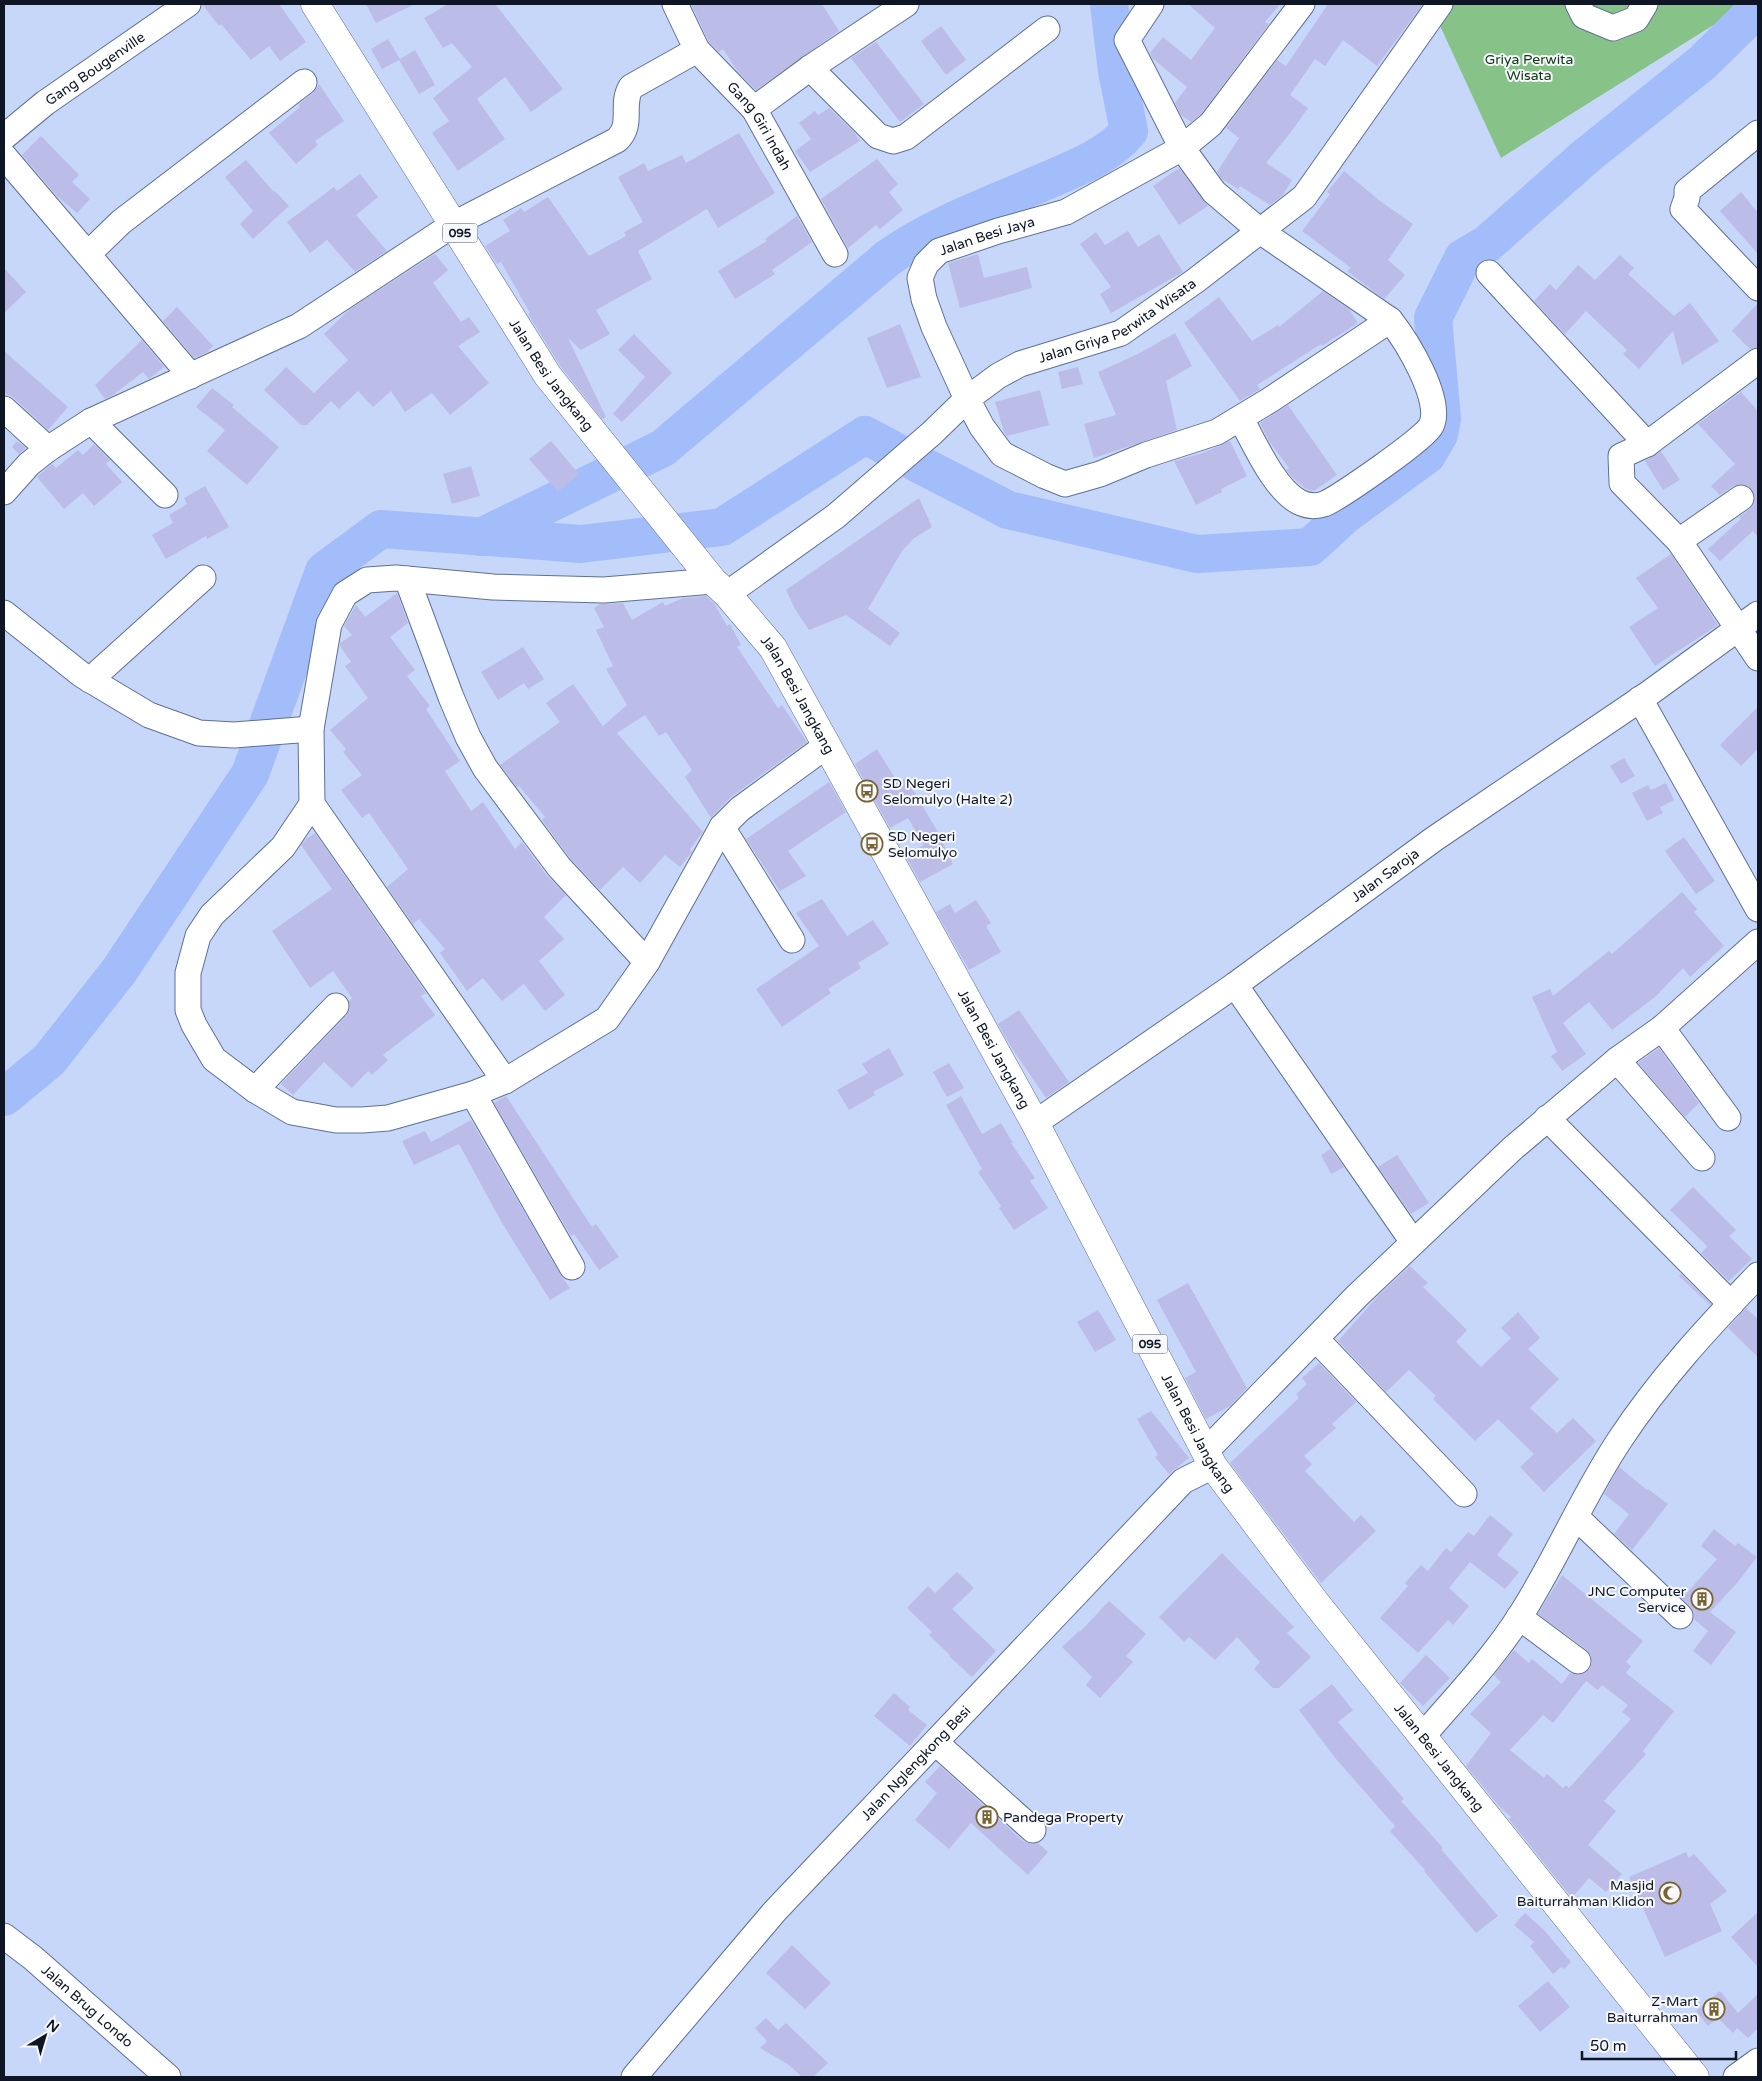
<svg xmlns="http://www.w3.org/2000/svg" width="1762" height="2081" font-family="'Varela Round',sans-serif">
	<style>
		.green { fill: #87c389 }
		.lines { fill: none; stroke-linecap: round; stroke-linejoin: round }
		.river { stroke: #a2bdfa; stroke-width: 38 }
		.building { fill: #bcbce9; fill-rule: evenodd }
		.minor-casing { stroke: #5e7096; stroke-width: 27 }
		.major-casing { stroke: #5e7096; stroke-width: 29 }
		.minor { stroke: #fff; stroke-width: 25 }
		.major { stroke: #fff; stroke-width: 28 }
		.labels { text-anchor: middle; dominant-baseline: central; stroke-width: 4; stroke-linejoin: round; paint-order: stroke }
		.shield { fill: #f6f8fc; stroke: #545965; stroke-width: 1 }
		.shield-label { font-size: 12px; font-weight: bold; fill: #0e1524 }
		.park-label { font-size: 14px; fill: #0f3614; stroke: #f6f8fc }
		.street-label { font-size: 14px; fill: #0e1524; stroke: #f6f8fc }
		.poi-label { font-size: 14px; fill: #0e1524; stroke: #f6f8fc; text-anchor: start }
	</style>
	<rect width="100%" height="100%" fill="#c7d7fa"/>
	<polygon class="green" points="1430,4 1747,4 1501,158"/>
	<g class="lines">
		<g class="river">
			<polyline points="915,462 1008,510 1197,554 1310,547 1345,515 1427,455 1439,434 1442,419 1433,318 1463,258 1487,244 1585,157 1702,63 1758,8"/>
			<path d="M481,537L663,448L888,258C934,225 989,206 1041,183C1071,170 1108,157 1129,131L1117,71L1109,4"/>
			<polyline points="4,1097 49,1060 119,971 250,774 324,571 381,529 581,544 722,527 865,435 895,451"/>
		</g>
	</g>
	<g class="building">
		<polygon points="202,4 279,4 306,42 280,61 269,46 251,60 221,24 219,26"/>
		<polygon points="366,4 415,4 376,23"/>
		<polygon points="448,4 495,4 563,89 531,112 505,77 477,99 505,139 458,171 432,133 449,121 433,98 472,67 452,43 443,48 424,18"/>
		<polygon points="691,4 822,4 839,31 756,90 738,72 723,49 719,52 709,42"/>
		<polygon points="1188,4 1280,4 1265,22 1269,24 1201,114 1191,122 1181,115 1175,103 1187,87 1152,58 1150,53 1163,37 1191,60 1215,28"/>
		<polygon points="1328,4 1423,4 1377,66 1343,40 1325,66 1315,59 1290,95 1308,108 1291,132 1266,163 1292,180 1283,195 1270,205 1240,186 1238,189 1222,179 1217,172 1239,138 1226,128 1277,60 1286,66"/>
		<polygon points="941,26 966,60 946,75 921,41"/>
		<polygon points="388,39 400,59 415,50 435,85 419,94 399,60 382,69 371,49"/>
		<polygon points="876,42 924,104 900,122 851,58"/>
		<polygon points="319,84 344,121 315,141 318,145 296,164 269,133 300,107 299,104 313,93"/>
		<polygon points="829,108 854,132 860,141 810,172 795,151 811,139 799,123 815,111 818,115"/>
		<polygon points="739,133 775,193 718,228 707,209 638,251 652,279 596,310 610,334 581,350 568,338 606,417 602,419 561,367 528,314 530,313 501,262 497,264 485,246 510,231 503,220 521,208 524,212 548,197 589,256 626,236 624,232 643,222 618,177 644,163 648,171 682,155 686,163"/>
		<polygon points="41,136 79,175 72,182 90,199 77,213 57,196 22,155"/>
		<polygon points="877,159 898,184 889,192 903,210 880,229 876,225 848,248 821,199"/>
		<polygon points="246,160 274,192 275,191 289,206 253,239 240,224 253,211 225,177"/>
		<polygon points="1179,168 1208,206 1179,225 1153,186"/>
		<polygon points="1344,171 1380,201 1413,224 1388,260 1405,275 1384,299 1347,271 1351,268 1302,231 1330,194 1327,192"/>
		<polygon points="360,174 378,197 356,215 387,251 355,272 327,240 310,253 287,222 334,187 337,191"/>
		<polygon points="1741,192 1758,213 1758,254 1720,211"/>
		<polygon points="797,216 812,242 772,270 775,274 735,299 718,271 767,241 765,239"/>
		<polygon points="1128,231 1138,247 1159,234 1183,272 1111,313 1100,294 1111,287 1080,244 1096,232 1105,245"/>
		<polygon points="435,254 448,270 433,283 461,322 469,317 480,332 458,346 489,383 450,415 432,393 405,412 391,391 373,407 358,391 339,409 331,401 307,425 301,425 264,390 286,367 314,393 348,360 324,334 350,309"/>
		<polygon points="978,254 984,278 1027,267 1032,288 960,308 948,263"/>
		<polygon points="1620,255 1634,268 1628,274 1674,316 1690,303 1719,341 1682,365 1673,331 1639,369 1623,354 1627,350 1586,311 1565,334 1534,301 1550,284 1556,290 1578,265 1595,280"/>
		<polygon points="4,268 26,292 4,313"/>
		<polygon points="1323,291 1349,309 1358,323 1322,346 1321,344 1257,385 1260,389 1240,401 1184,323 1219,297 1252,341 1278,325 1279,327"/>
		<polygon points="1758,303 1758,347 1750,349 1732,331"/>
		<polygon points="177,307 213,346 207,352 194,358 163,321"/>
		<polygon points="900,324 921,377 887,388 867,338"/>
		<polygon points="1175,333 1192,366 1166,381 1177,430 1094,458 1084,424 1116,415 1098,372 1138,354"/>
		<polygon points="634,334 672,373 622,422 613,414 645,377 618,350"/>
		<polygon points="142,340 164,367 149,379 143,372 113,395 105,399 95,385"/>
		<polygon points="4,351 68,407 48,430 14,398 4,393"/>
		<polygon points="1078,367 1083,384 1062,389 1058,372"/>
		<polygon points="212,388 234,405 232,407 279,447 247,485 207,451 225,430 196,407"/>
		<polygon points="1040,390 1049,425 1007,436 1004,432 995,402"/>
		<polygon points="1741,392 1758,411 1758,537 1753,531 1720,561 1708,549 1741,519 1739,517 1750,509 1754,504 1755,496 1752,489 1747,485 1739,484 1733,486 1720,495 1711,486 1735,464 1698,424"/>
		<polygon points="1288,405 1337,475 1314,491 1306,489 1292,477 1286,470 1289,468 1269,441 1260,423"/>
		<polygon points="17,441 26,448 19,454 12,447"/>
		<polygon points="551,441 579,474 558,492 529,459"/>
		<polygon points="1230,441 1247,476 1221,489 1222,492 1196,505 1174,461 1203,453"/>
		<polygon points="94,444 110,460 106,464 122,482 94,506 83,493 64,509 37,477 52,464 56,468 78,450 83,455"/>
		<polygon points="1661,451 1680,480 1663,490 1645,461"/>
		<polygon points="471,466 480,496 452,504 443,474"/>
		<polygon points="205,486 229,527 207,539 206,536 166,559 152,535 173,523 169,515 187,504 184,498"/>
		<polygon points="919,498 932,527 913,539 902,551 868,609 900,633 890,646 846,615 809,630 795,609 786,590"/>
		<polygon points="1671,554 1718,625 1655,666 1629,627 1658,608 1636,578"/>
		<polygon points="397,593 408,623 390,637 415,670 407,676 430,706 426,709 460,761 445,771 471,811 483,802 515,849 522,842 547,876 566,895 544,917 564,939 539,961 565,995 545,1011 524,984 502,1001 483,978 467,991 440,953 445,949 419,919 413,924 387,887 408,869 369,813 362,818 341,790 362,775 343,752 346,749 330,730 368,698 345,666 351,662 340,646 340,643 352,635 344,626 356,605 365,617"/>
		<polygon points="706,596 714,603 727,626 730,624 741,645 737,647 778,708 782,705 807,742 731,797 711,818 685,777 692,770 666,732 659,736 645,715 617,733 703,832 690,849 692,852 680,867 665,855 640,883 623,867 600,890 570,858 542,820 545,817 519,786 517,787 500,765 560,722 546,703 573,684 603,726 627,705 606,669 613,666 596,630 604,627 594,608 600,604 623,603 632,620 663,602 665,606 683,598"/>
		<polygon points="523,647 544,679 528,689 524,683 498,700 481,672"/>
		<polygon points="1758,707 1758,749 1741,766 1720,745"/>
		<polygon points="877,749 898,783 906,778 938,832 953,864 920,882 905,855 924,845 908,818 890,828 855,764"/>
		<polygon points="1624,758 1635,776 1621,784 1610,766"/>
		<polygon points="829,782 846,812 788,851 806,876 780,891 746,839"/>
		<polygon points="1666,783 1674,800 1660,807 1663,813 1647,821 1632,793 1648,785 1651,790"/>
		<polygon points="315,833 426,993 421,996 435,1015 383,1055 388,1060 372,1075 368,1071 352,1088 324,1062 293,1095 281,1084 346,1016 350,1009 349,1001 352,998 333,971 310,988 272,931 332,889 301,845 306,839"/>
		<polygon points="1684,837 1715,881 1696,894 1665,851"/>
		<polygon points="1682,892 1697,909 1694,912 1724,946 1690,977 1683,968 1656,996 1612,1030 1589,1002 1563,1023 1586,1054 1562,1071 1551,1056 1557,1052 1532,997 1550,989 1553,996 1609,951 1612,954"/>
		<polygon points="822,899 847,936 873,920 889,944 858,963 861,968 828,989 831,993 782,1027 756,989 819,946 796,913"/>
		<polygon points="976,900 991,923 986,926 1001,952 969,970 936,912 950,904 955,913"/>
		<polygon points="1019,1010 1069,1082 1046,1098 1011,1047 998,1024"/>
		<polygon points="889,1048 904,1075 873,1092 875,1095 849,1110 837,1090 868,1073 862,1064"/>
		<polygon points="1659,1048 1699,1103 1685,1117 1638,1063"/>
		<polygon points="949,1063 964,1088 947,1097 933,1072"/>
		<polygon points="506,1096 592,1227 596,1224 619,1257 599,1270 574,1234 571,1236 494,1103"/>
		<polygon points="961,1096 982,1134 1001,1123 1013,1143 1011,1143 1035,1178 1030,1181 1048,1208 1014,1230 999,1208 1001,1206 978,1172 982,1169 946,1105"/>
		<polygon points="471,1120 560,1274 570,1288 550,1300 502,1223 459,1144 414,1165 402,1141 425,1131 431,1142"/>
		<polygon points="1331,1149 1344,1167 1331,1174 1321,1155"/>
		<polygon points="1397,1155 1429,1203 1411,1214 1378,1167"/>
		<polygon points="1693,1187 1736,1230 1729,1236 1752,1259 1729,1281 1701,1253 1707,1247 1705,1244 1670,1210"/>
		<polygon points="1410,1266 1428,1283 1423,1287 1467,1330 1456,1342 1481,1367 1511,1338 1501,1328 1518,1312 1540,1338 1528,1349 1559,1379 1530,1408 1557,1433 1573,1418 1596,1441 1544,1492 1520,1467 1534,1454 1498,1419 1475,1441 1433,1399 1436,1396 1409,1370 1386,1392 1338,1341 1379,1295"/>
		<polygon points="1681,1274 1711,1304 1710,1305 1679,1276"/>
		<polygon points="1188,1283 1247,1388 1230,1406 1206,1419 1185,1378 1196,1372 1157,1300"/>
		<polygon points="1746,1308 1758,1319 1758,1357 1728,1328"/>
		<polygon points="1098,1310 1116,1340 1095,1352 1077,1322"/>
		<polygon points="1319,1363 1356,1402 1332,1424 1336,1428 1304,1456 1312,1464 1305,1471 1354,1522 1361,1515 1376,1531 1321,1583 1230,1463 1299,1398 1296,1394 1307,1384 1302,1378"/>
		<polygon points="1151,1411 1189,1458 1169,1474 1155,1457 1158,1455 1137,1419"/>
		<polygon points="1619,1467 1647,1490 1648,1489 1668,1504 1632,1550 1614,1534 1629,1514 1604,1494"/>
		<polygon points="1490,1515 1513,1534 1497,1555 1519,1572 1505,1589 1470,1562 1449,1588 1469,1606 1453,1625 1448,1620 1418,1653 1380,1618 1408,1586 1405,1583 1421,1565 1428,1571 1446,1548 1451,1552 1468,1532 1474,1536"/>
		<polygon points="1714,1529 1735,1546 1738,1543 1757,1557 1737,1583 1710,1612 1736,1632 1711,1665 1693,1651 1708,1631 1694,1619 1694,1612 1690,1606 1674,1591 1677,1587 1686,1594 1717,1559 1701,1546"/>
		<polygon points="1222,1553 1294,1627 1287,1633 1311,1657 1279,1688 1273,1688 1254,1669 1260,1662 1237,1637 1215,1660 1189,1637 1184,1642 1159,1617"/>
		<polygon points="957,1572 974,1588 952,1609 996,1651 972,1677 949,1656 950,1655 929,1635 932,1632 907,1608 928,1586 935,1593"/>
		<path d="M1562,1575L1643,1641L1626,1662L1631,1666L1626,1673L1674,1711L1643,1751L1646,1754L1604,1801L1616,1811L1588,1845L1622,1874L1606,1892L1589,1878L1572,1898L1509,1819L1511,1817L1499,1806L1466,1766L1491,1733L1470,1714L1501,1682L1494,1675L1514,1650L1529,1663L1532,1659L1562,1684L1570,1673L1577,1675L1583,1674L1590,1669L1592,1662L1591,1656L1587,1650L1538,1614ZM1586,1681L1598,1690L1602,1685L1628,1705L1622,1712L1631,1719L1569,1788L1566,1785L1563,1788L1547,1774L1544,1778L1510,1750L1543,1715L1553,1723Z"/>
		<polygon points="1109,1601 1146,1634 1126,1656 1133,1662 1100,1698 1086,1685 1092,1677 1062,1647 1079,1631 1080,1632"/>
		<polygon points="1426,1655 1450,1678 1423,1706 1400,1683"/>
		<polygon points="1332,1684 1353,1710 1338,1722 1404,1799 1401,1801 1443,1848 1441,1849 1498,1916 1476,1933 1424,1871 1425,1870 1390,1831 1395,1826 1336,1759 1299,1710"/>
		<polygon points="894,1693 910,1707 908,1710 927,1725 910,1746 874,1716"/>
		<polygon points="940,1766 1023,1841 1031,1844 1038,1843 1048,1852 1028,1875 971,1823 949,1849 915,1820 937,1793 925,1782"/>
		<polygon points="1686,1852 1689,1858 1694,1854 1727,1891 1710,1904 1722,1931 1665,1957 1629,1877"/>
		<polygon points="1758,1912 1758,1967 1731,1937"/>
		<polygon points="1525,1913 1544,1930 1571,1962 1564,1969 1561,1967 1553,1974 1530,1946 1534,1942 1514,1925"/>
		<polygon points="792,1945 831,1983 805,2009 766,1973"/>
		<polygon points="1548,1981 1570,2007 1540,2032 1518,2006"/>
		<polygon points="1720,1991 1738,2013 1758,1994 1758,2028 1748,2038 1737,2028 1733,2033 1718,2018 1708,2026 1696,2011"/>
		<polygon points="766,2018 778,2030 786,2023 828,2063 813,2077 802,2077 789,2065 760,2048 767,2041 755,2028"/>
	</g>
	<g class="lines">
		<g class="minor-casing">
			<g id="minor">
				<path id="s1" d="M675,4L697,50L754,109L835,254"/>
				<path id="s2" d="M1151,4L1127,40L1182,148L1214,192L1260,231L1390,320L1270,400L1217,432L1146,455L1100,474L1065,484L1045,476L1002,454L982,427L967,399L998,376L1020,364L1121,333L1195,281L1304,197L1440,4"/>
				<polyline points="1578,4 1584,16 1613,28 1636,19 1645,4"/>
				<polyline points="810,68 878,136 893,141 906,137 1047,29"/>
				<polyline points="754,109 810,68 906,4"/>
				<polyline points="1758,133 1687,191 1687,198 1683,209 1758,288"/>
				<path id="s3" d="M4,137L45,103L188,4"/>
				<polyline points="4,156 191,376"/>
				<polyline points="88,254 121,222 304,82"/>
				<polyline points="1489,273 1647,444"/>
				<polyline points="1758,361 1647,444 1621,456 1622,483 1679,541 1758,658"/>
				<polyline points="4,409 48,449"/>
				<path d="M1241,419C1254,442 1274,489 1299,502C1307,506 1315,507 1324,504C1337,499 1426,438 1431,426C1444,401 1406,340 1390,320"/>
				<polyline points="91,421 165,495"/>
				<path d="M4,492L29,464L48,449L91,421L299,326L454,224L617,140C634,124 620,105 631,87L697,50"/>
				<polyline points="1679,541 1741,498"/>
				<polyline points="407,579 451,697 468,737 485,768 559,867 647,962"/>
				<polyline points="713,581 604,590 493,587 396,578 367,580 345,594 329,624 311,729 312,804 283,847 212,915 198,936 188,973 188,1010 194,1025 214,1059 255,1090 292,1112 336,1120 362,1120 388,1118 473,1094 505,1081 607,1019 647,962 722,827 740,809 826,746"/>
				<path id="s4" d="M727,594L836,516L932,433L967,399L934,327L924,299L920,278L926,264L939,251L998,231L1066,212L1182,148L1211,124L1302,4"/>
				<polyline points="4,613 82,675 149,715 199,733 234,735 311,729"/>
				<polyline points="90,680 203,578"/>
				<polyline points="1640,699 1758,909"/>
				<polyline points="312,804 505,1081"/>
				<polyline points="722,827 792,940"/>
				<polyline points="1235,985 1413,1242"/>
				<polyline points="1662,1028 1728,1118"/>
				<polyline points="1617,1060 1702,1158"/>
				<polyline points="255,1090 336,1006"/>
				<polyline points="473,1094 572,1267"/>
				<polyline points="1547,1118 1731,1304"/>
				<path id="s5" d="M1035,1123L1235,985L1434,839L1648,694L1758,614"/>
				<polyline points="1316,1339 1464,1494"/>
				<polyline points="1206,1451 1357,1296 1513,1148 1617,1060 1662,1028 1758,942"/>
				<polyline points="1576,1517 1680,1616"/>
				<polyline points="1519,1617 1578,1661"/>
				<path d="M1422,1737C1455,1698 1492,1660 1520,1616C1556,1560 1582,1497 1619,1441C1659,1380 1708,1327 1758,1275"/>
				<polyline points="936,1743 1033,1830"/>
				<path id="s6" d="M4,1936L33,1958L168,2077"/>
				<path id="s7" d="M634,2077L775,1911L1183,1481L1213,1466"/>
				<polyline points="1736,2077 1758,2061"/>
			</g>
		</g>
		<g class="major-casing">
			<g id="major">
				<path id="s8" d="M315,4L548,376L713,581L727,594L773,648L1035,1123L1213,1466L1315,1602L1695,2077"/>
			</g>
		</g>
		<use href="#minor" class="minor"/>
		<use href="#major" class="major"/>
	</g>
	<defs>
		<g id="bus-ring" transform="scale(1.125)"><circle r="9.5" fill="#f6f8fc" stroke="#786332" stroke-width="1.5"/><path d="M-5-6H5V4H4V6H2V4H-2V6H-4V4H-5ZM-3.5-4V0h7V-4ZM-3.5 1.2v1.5H-2V1.2ZM2 1.2v1.5H3.5V1.2Z" fill="#786332"/></g>
		<g id="building-ring" transform="scale(1.125)"><circle r="9.5" fill="#f6f8fc" stroke="#786332" stroke-width="1.5"/><path d="M-4-6H4V6H1V3H-1V6H-4ZM-2.5-4.3h1.7v1.8h-1.7ZM.8-4.3h1.7v1.8H.8ZM-2.5-1h1.7V.8h-1.7ZM.8-1h1.7V.8H.8Z" fill="#786332"/></g>
		<g id="mosque-ring" transform="scale(1.125)"><circle r="9.5" fill="#f6f8fc" stroke="#786332" stroke-width="1.5"/><path d="M3.5-4.9A6 6 0 1 0 3.5 4.9A5 5 0 1 1 3.5-4.9Z" fill="#786332"/></g>
	</defs>
	<g fill-rule="evenodd">
		<use href="#bus-ring" x="867" y="791"/>
		<use href="#bus-ring" x="872" y="844"/>
		<use href="#building-ring" x="1702" y="1599"/>
		<use href="#building-ring" x="987" y="1817"/>
		<use href="#mosque-ring" x="1670" y="1893"/>
		<use href="#building-ring" x="1714" y="2009"/>
	</g>
	<g class="labels">
		<g class="shield">
			<rect x="442.5" y="223.5" width="35" height="19" rx="4"/>
			<rect x="1132.5" y="1334.5" width="35" height="19" rx="4"/>
		</g>
		<g class="shield-label">
			<text x="460" y="233">095</text>
			<text x="1150" y="1344">095</text>
		</g>
		<g class="park-label">
			<text x="1529" y="59">Griya Perwita<tspan x="1529" dy="16">Wisata</tspan></text>
		</g>
		<g class="street-label">
			<text stroke="none"><textPath href="#s3" startOffset="114">Gang Bougenville</textPath></text>
			<text stroke="none"><textPath href="#s1" startOffset="150">Gang Giri Indah</textPath></text>
			<text stroke="none"><textPath href="#s4" startOffset="524">Jalan Besi Jaya</textPath></text>
			<text stroke="none"><textPath href="#s2" startOffset="1110">Jalan Griya Perwita Wisata</textPath></text>
			<text stroke="none"><textPath href="#s8" startOffset="440">Jalan Besi Jangkang</textPath></text>
			<text stroke="none"><textPath href="#s8" startOffset="845">Jalan Besi Jangkang</textPath></text>
			<text stroke="none"><textPath href="#s5" startOffset="429">Jalan Saroja</textPath></text>
			<text stroke="none"><textPath href="#s8" startOffset="1250">Jalan Besi Jangkang</textPath></text>
			<text stroke="none"><textPath href="#s8" startOffset="1685">Jalan Besi Jangkang</textPath></text>
			<text stroke="none"><textPath href="#s8" startOffset="2090">Jalan Besi Jangkang</textPath></text>
			<text stroke="none"><textPath href="#s7" startOffset="422">Jalan Nglengkong Besi</textPath></text>
			<text stroke="none"><textPath href="#s6" startOffset="109">Jalan Brug Londo</textPath></text>
		</g>
		<g class="poi-label">
			<text x="883" y="783">SD Negeri<tspan x="883" dy="16">Selomulyo (Halte 2)</tspan></text>
			<text x="888" y="836">SD Negeri<tspan x="888" dy="16">Selomulyo</tspan></text>
			<text x="1686" y="1591" text-anchor="end">JNC Computer<tspan x="1686" dy="16">Service</tspan></text>
			<text x="1003" y="1817">Pandega Property</text>
			<text x="1654" y="1885" text-anchor="end">Masjid<tspan x="1654" dy="16">Baiturrahman Klidon</tspan></text>
			<text x="1698" y="2001" text-anchor="end">Z-Mart<tspan x="1698" dy="16">Baiturrahman</tspan></text>
		</g>
	</g>
	<rect width="1762" height="2081" fill="none" stroke="#0e1524" stroke-width="10"/>
	<g transform="translate(45 2036) rotate(38)" stroke="#f6f8fc" stroke-width="4" paint-order="stroke">
	<path d="M0-4L9 19L0 12L-9 19Z" fill="#0e1524"/>
	<text y="-8" font-size="14" font-weight="bold" text-anchor="middle" fill="#0e1524">N</text>
	</g>
	<path d="M1582 2051v8h154v-8" fill="none" stroke="#0e1524" stroke-width="2.5"/>
	<text x="1590" y="2051" font-size="15" fill="#0e1524" stroke="#f6f8fc" stroke-width="4" paint-order="stroke">50 m</text>
</svg>
